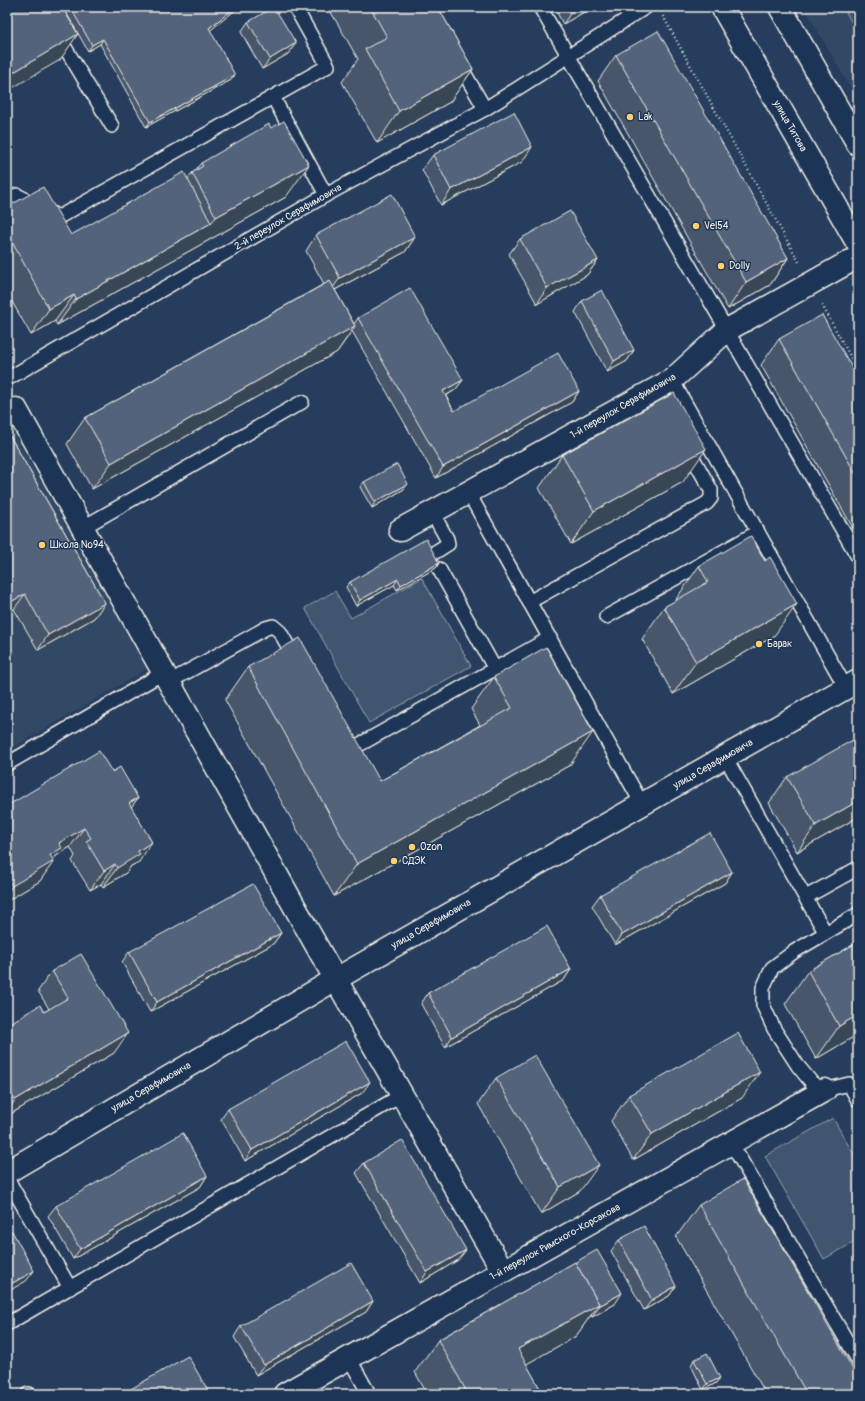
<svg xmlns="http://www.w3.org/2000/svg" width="865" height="1401" font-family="Pangolin,sans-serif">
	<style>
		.built { fill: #334966 }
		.green { fill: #40546f; stroke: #9aa2ac }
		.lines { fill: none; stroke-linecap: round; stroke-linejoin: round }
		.lane-casing { stroke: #f4f1e8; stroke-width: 16 }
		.street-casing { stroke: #f4f1e8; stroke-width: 25 }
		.primary-casing { stroke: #f4f1e8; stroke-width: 25 }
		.path { stroke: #f4f1e8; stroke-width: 2.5; stroke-dasharray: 1 3; stroke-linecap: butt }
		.lane { stroke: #1d3557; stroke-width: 13 }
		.street { stroke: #1d3557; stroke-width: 22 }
		.primary { stroke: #1d3557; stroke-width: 22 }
		.wall { fill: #47566a; stroke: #f4f1e8 }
		.shaded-wall { fill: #394656; stroke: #f4f1e8 }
		.building { fill: #52647b; stroke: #f4f1e8 }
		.poi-dot { fill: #ffd166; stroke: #1d3557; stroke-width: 1.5 }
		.labels { text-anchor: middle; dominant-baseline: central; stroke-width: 3; stroke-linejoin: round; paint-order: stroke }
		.poi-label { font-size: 10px; fill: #f4f1e8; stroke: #1d3557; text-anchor: start }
		.street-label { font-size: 10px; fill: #f4f1e8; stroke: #1d3557 }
	</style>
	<rect width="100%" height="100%" fill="#263d5d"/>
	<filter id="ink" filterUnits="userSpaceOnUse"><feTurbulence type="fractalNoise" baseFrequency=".025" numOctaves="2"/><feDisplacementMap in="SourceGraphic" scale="8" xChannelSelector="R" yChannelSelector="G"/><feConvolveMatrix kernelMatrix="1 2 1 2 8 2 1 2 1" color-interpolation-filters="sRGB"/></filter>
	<g filter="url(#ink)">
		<g class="built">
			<polygon points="804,7 858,7 858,101"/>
			<polygon points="7,422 147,669 7,751"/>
		</g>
		<g class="green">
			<polygon points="843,7 858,7 858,34"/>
			<polygon points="422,578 471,666 369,723 305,608 335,591 351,618"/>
			<polygon points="833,1118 858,1162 858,1240 824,1259 765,1156"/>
		</g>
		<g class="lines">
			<g class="lane-casing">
				<g id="lane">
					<polyline points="41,7 112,126"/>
					<polyline points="540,7 858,557"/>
					<polyline points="458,62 485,109"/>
					<polyline points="273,97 326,195"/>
					<polyline points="7,201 17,195 59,217 328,66 295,7"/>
					<polyline points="7,379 326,195 485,109 646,7"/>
					<polyline points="672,380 846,688"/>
					<polyline points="468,492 642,804"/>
					<polyline points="82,528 302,402"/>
					<polyline points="429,556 448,544 447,539 432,512"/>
					<polyline points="439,569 495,669"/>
					<polyline points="529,602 707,503 711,498 711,490 688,449"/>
					<polyline points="606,617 758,532"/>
					<polyline points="169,682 266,628 273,626 280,632 296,660"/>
					<polyline points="343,742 348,746 357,746 550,638"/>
					<polyline points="725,757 825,932"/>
					<polyline points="7,764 163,673"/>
					<polyline points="806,897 858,868"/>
					<polyline points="858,914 795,951 772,968 763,988 763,1005 774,1029 798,1066 812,1083 825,1090 849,1084 858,1100"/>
					<polyline points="731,1143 858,1360"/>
					<polyline points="7,1178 70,1288"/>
					<polyline points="7,1324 402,1095"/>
					<polyline points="349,1358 369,1394"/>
					<polyline points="28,1394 29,1394"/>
				</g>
			</g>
			<g class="street-casing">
				<g id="street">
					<polyline points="16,409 320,952 503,1271"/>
					<polyline points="400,530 672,380 727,330 858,257"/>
					<polyline points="7,1172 336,979 858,681"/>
					<polyline points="285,1394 825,1090"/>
				</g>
			</g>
			<g class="primary-casing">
				<g id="primary">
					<polyline points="722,7 858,244"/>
					<polyline points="780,7 858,144"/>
				</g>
			</g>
			<g class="path">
				<polyline points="663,16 799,262"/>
				<polyline points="822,305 858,370"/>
			</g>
			<use href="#lane" class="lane"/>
			<use href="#street" class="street"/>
			<use href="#primary" class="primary"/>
		</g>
		<g class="wall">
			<polygon points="63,7 236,7 234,11 210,30 231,80 146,127 100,44 88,51"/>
			<polygon points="328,7 438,7 473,69 450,102 377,143 342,82 358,59"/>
			<polygon points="554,7 593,7 563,24"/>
			<polygon points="248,22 296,43 288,54 262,69 241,32"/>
			<polygon points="616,55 788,258 770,285 728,309 598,81"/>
			<polygon points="433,155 522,162 441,205 422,170"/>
			<polygon points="201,163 286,197 57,325 55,321 31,335 7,293 7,207 71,235 187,179 192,173 195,171"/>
			<polygon points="316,235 415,237 405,252 335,290 354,324 358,318 463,380 455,390 446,396 454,411 579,391 572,402 436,478 352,331 337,352 92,489 67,444 85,418 324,284 306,251"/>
			<polygon points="520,239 598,260 587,275 537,304 509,254"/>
			<polygon points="582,301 634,350 627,361 607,372 575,312"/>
			<polygon points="779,339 858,378 858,537 761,365"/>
			<polygon points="7,431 105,603 94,618 38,650 14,609 7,613"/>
			<polygon points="562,455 683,482 571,544 539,488"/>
			<polygon points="364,482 404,489 372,508 360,487"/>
			<polygon points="765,561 774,636 673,694 642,639 664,607 677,600 676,599 699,566"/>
			<polygon points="439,563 436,568 397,590 394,585 356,606 346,587 350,582"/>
			<polygon points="248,667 380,781 480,725 471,709 494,677 570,765 334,896 225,700"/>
			<polygon points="112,772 138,798 131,807 139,862 131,866 126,873 103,887 101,884 90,890 72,861 75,856 70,847 56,856 40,881 7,901 7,806"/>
			<polygon points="787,777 858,817 797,852 769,803"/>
			<polygon points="732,872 725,883 615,945 592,906 600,895"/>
			<polygon points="281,933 273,944 150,1012 122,962 129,952"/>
			<polygon points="858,942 858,1041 855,1036 816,1059 785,1004 808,971"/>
			<polygon points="571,969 564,980 445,1047 421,1004 428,993"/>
			<polygon points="52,971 114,1053 7,1116 7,1025 44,1012 49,1009 38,991"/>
			<polygon points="496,1078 580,1191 541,1214 478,1104"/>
			<polygon points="362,1093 245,1161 221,1119 228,1109"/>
			<polygon points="629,1095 742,1098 633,1160 611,1121"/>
			<polygon points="364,1163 458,1260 420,1283 356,1173"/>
			<polygon points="207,1176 200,1187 73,1259 48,1216 56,1206"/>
			<polygon points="699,1205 858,1394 766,1394 676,1237"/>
			<polygon points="619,1240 676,1286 669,1296 644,1310 611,1251"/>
			<polygon points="574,1263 615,1304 592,1317 591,1315 576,1336 526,1364 543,1394 427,1394 415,1372 438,1340"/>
			<polygon points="373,1301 366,1312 256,1375 234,1337 241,1326"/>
			<polygon points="694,1360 716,1383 703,1390 691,1365"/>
		</g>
		<g class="shaded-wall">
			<polygon points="236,7 234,11 206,34 209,28"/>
			<polygon points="575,7 593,7 563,24"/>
			<polygon points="78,34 60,60 7,91 7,76"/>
			<polygon points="103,39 100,44 88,51 92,45"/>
			<polygon points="296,43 288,54 262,69 270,59"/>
			<polygon points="473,69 450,102 377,143 399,111"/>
			<polygon points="235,75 231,80 146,127 150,122"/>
			<polygon points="532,147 522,162 441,205 451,190"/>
			<polygon points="309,165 286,197 57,325 76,299 211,223 216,217"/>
			<polygon points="415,237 405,252 329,293 340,278"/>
			<polygon points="788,258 770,285 728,309 746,282"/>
			<polygon points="598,260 587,275 537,304 547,288"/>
			<polygon points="74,295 55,321 31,335 49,309"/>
			<polygon points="355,326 337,352 92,489 111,463"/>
			<polygon points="634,350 627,361 607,372 614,361"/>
			<polygon points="463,380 455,390 435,402 443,391"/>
			<polygon points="579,391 572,402 436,478 443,467"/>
			<polygon points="706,449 683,482 571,544 594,511"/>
			<polygon points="408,484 404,489 372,508 375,502"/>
			<polygon points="439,563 436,568 397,590 401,585"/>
			<polygon points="398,579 394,585 356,606 360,600"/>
			<polygon points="25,594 14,609 7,613 7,604"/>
			<polygon points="105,603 94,618 38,650 48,635"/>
			<polygon points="797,604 774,636 673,694 696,662"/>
			<polygon points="593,732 570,765 334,896 357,864"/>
			<polygon points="138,798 124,817 129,803"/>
			<polygon points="858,801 858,817 797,852 816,825"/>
			<polygon points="84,828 70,847 56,856 51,863 54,861 40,881 7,901 7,894 12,886 59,843"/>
			<polygon points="152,842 139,862 131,866 126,873 103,887 117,868 138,851"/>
			<polygon points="115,864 101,884 90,890 104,871"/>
			<polygon points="732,872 725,883 615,945 622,935"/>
			<polygon points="281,933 273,944 150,1012 157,1002"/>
			<polygon points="571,969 564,980 445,1047 452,1037"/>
			<polygon points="858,1015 858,1032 855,1036 816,1059 839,1026"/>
			<polygon points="128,1033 114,1053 7,1116 7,1112 15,1100"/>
			<polygon points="760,1072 742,1098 633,1160 652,1134"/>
			<polygon points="370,1082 362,1093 245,1161 252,1150"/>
			<polygon points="599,1165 580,1191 541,1214 560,1187"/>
			<polygon points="207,1176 200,1187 73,1259 80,1249"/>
			<polygon points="466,1250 458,1260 420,1283 427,1272"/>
			<polygon points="34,1271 26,1281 7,1292 7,1286"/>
			<polygon points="676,1286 669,1296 644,1310 652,1300"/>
			<polygon points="622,1293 615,1304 592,1317 599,1306"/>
			<polygon points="373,1301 366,1312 256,1375 264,1365"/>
			<polygon points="599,1304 576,1336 495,1382 518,1349"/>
			<polygon points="720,1378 716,1383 703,1390 707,1384"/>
		</g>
		<g class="building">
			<polygon points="7,7 62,7 78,34 7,76"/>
			<polygon points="70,7 236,7 209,28 235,75 150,122 103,39 92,45"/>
			<polygon points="274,7 296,43 270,59 248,22"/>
			<polygon points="370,7 438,7 473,69 399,111 365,49 387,37"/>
			<polygon points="658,31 788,258 746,282 616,55"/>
			<polygon points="514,112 532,147 451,190 433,155"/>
			<polygon points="284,121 309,165 216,217 192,173 203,166 201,163 269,124 271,128"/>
			<polygon points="184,172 211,223 76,299 74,295 49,309 7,233 7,207 43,187 71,235"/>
			<polygon points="392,194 415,237 340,278 316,235"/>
			<polygon points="570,211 598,260 547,288 520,239"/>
			<polygon points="330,281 355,326 111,463 85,418"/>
			<polygon points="410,288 463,380 443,391 454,411 558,353 579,391 443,467 358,318"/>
			<polygon points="602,290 634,350 614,361 582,301"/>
			<polygon points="822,315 858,378 858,478 779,339"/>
			<polygon points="674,393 706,449 594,511 562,455"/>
			<polygon points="7,431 105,603 48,635 25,594 7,604"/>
			<polygon points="397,464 408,484 375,502 364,482"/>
			<polygon points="751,536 765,561 770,557 797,604 696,662 664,607 708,582 699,566"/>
			<polygon points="426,539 439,563 401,585 398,579 360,600 350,582"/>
			<polygon points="300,638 380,781 512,708 494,677 546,647 593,732 357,864 248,667"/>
			<polygon points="858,737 858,801 816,825 787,777"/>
			<polygon points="99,751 112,772 120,767 138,798 129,803 152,842 138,851 140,854 117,868 115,864 104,871 86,841 91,838 84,828 59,843 62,848 50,855 54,861 12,886 8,879 7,879 7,806"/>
			<polygon points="710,833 732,872 622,935 600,895"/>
			<polygon points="253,884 281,933 157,1002 129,952"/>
			<polygon points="547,926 571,969 452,1037 428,993"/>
			<polygon points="858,942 858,1015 839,1026 808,971"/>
			<polygon points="81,954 128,1033 15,1100 7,1086 7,1025 40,1005 44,1012 68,998 52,971"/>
			<polygon points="738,1033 760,1072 652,1134 629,1095"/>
			<polygon points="346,1041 370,1082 252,1150 228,1109"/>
			<polygon points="535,1055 599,1165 560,1187 496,1078"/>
			<polygon points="183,1133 207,1176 80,1249 56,1206"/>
			<polygon points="402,1140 466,1250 427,1272 364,1163"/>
			<polygon points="743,1179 858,1378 858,1394 807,1394 699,1205"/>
			<polygon points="644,1226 676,1286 652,1300 619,1240"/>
			<polygon points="12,1231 34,1271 7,1286 7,1234"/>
			<polygon points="597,1250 622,1293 599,1306 598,1304 599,1304 575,1262 574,1263"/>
			<polygon points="575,1262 599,1304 518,1349 543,1394 468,1394 438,1340"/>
			<polygon points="351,1263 373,1301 264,1365 241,1326"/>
			<polygon points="707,1353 720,1378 707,1384 694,1360"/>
			<polygon points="188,1356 210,1394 122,1394"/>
		</g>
	</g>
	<g class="poi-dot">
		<circle cx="630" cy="117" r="4"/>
		<circle cx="696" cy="226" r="4"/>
		<circle cx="721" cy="266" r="4"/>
		<circle cx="42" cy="545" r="4"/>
		<circle cx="759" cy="644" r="4"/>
		<circle cx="412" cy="847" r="4"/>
		<circle cx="394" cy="861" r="4"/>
	</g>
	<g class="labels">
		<g class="poi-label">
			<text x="638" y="117">Lak</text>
			<text x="704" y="226">Vel54</text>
			<text x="729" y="266">Dolly</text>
			<text x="50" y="545">Школа №94</text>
			<text x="767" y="644">Барак</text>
			<text x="420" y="847">Ozon</text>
			<text x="402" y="861">СДЭК</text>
		</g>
		<g class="street-label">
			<text transform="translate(790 126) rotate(60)">улица Титова</text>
			<text transform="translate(288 217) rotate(-30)">2-й переулок Серафимовича</text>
			<text transform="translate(623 406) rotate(-30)">1-й переулок Серафимовича</text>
			<text transform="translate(713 764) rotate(-30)">улица Серафимовича</text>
			<text transform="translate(431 924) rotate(-30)">улица Серафимовича</text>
			<text transform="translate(151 1087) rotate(-30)">улица Серафимовича</text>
			<text transform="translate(555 1242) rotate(-29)">1-й переулок Римского-Корсакова</text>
		</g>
	</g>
	<rect width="865" height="1401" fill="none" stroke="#1d3557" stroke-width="24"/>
	<rect x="12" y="12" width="841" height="1377" fill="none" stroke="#f4f1e8" stroke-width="1.5" filter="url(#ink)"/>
</svg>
